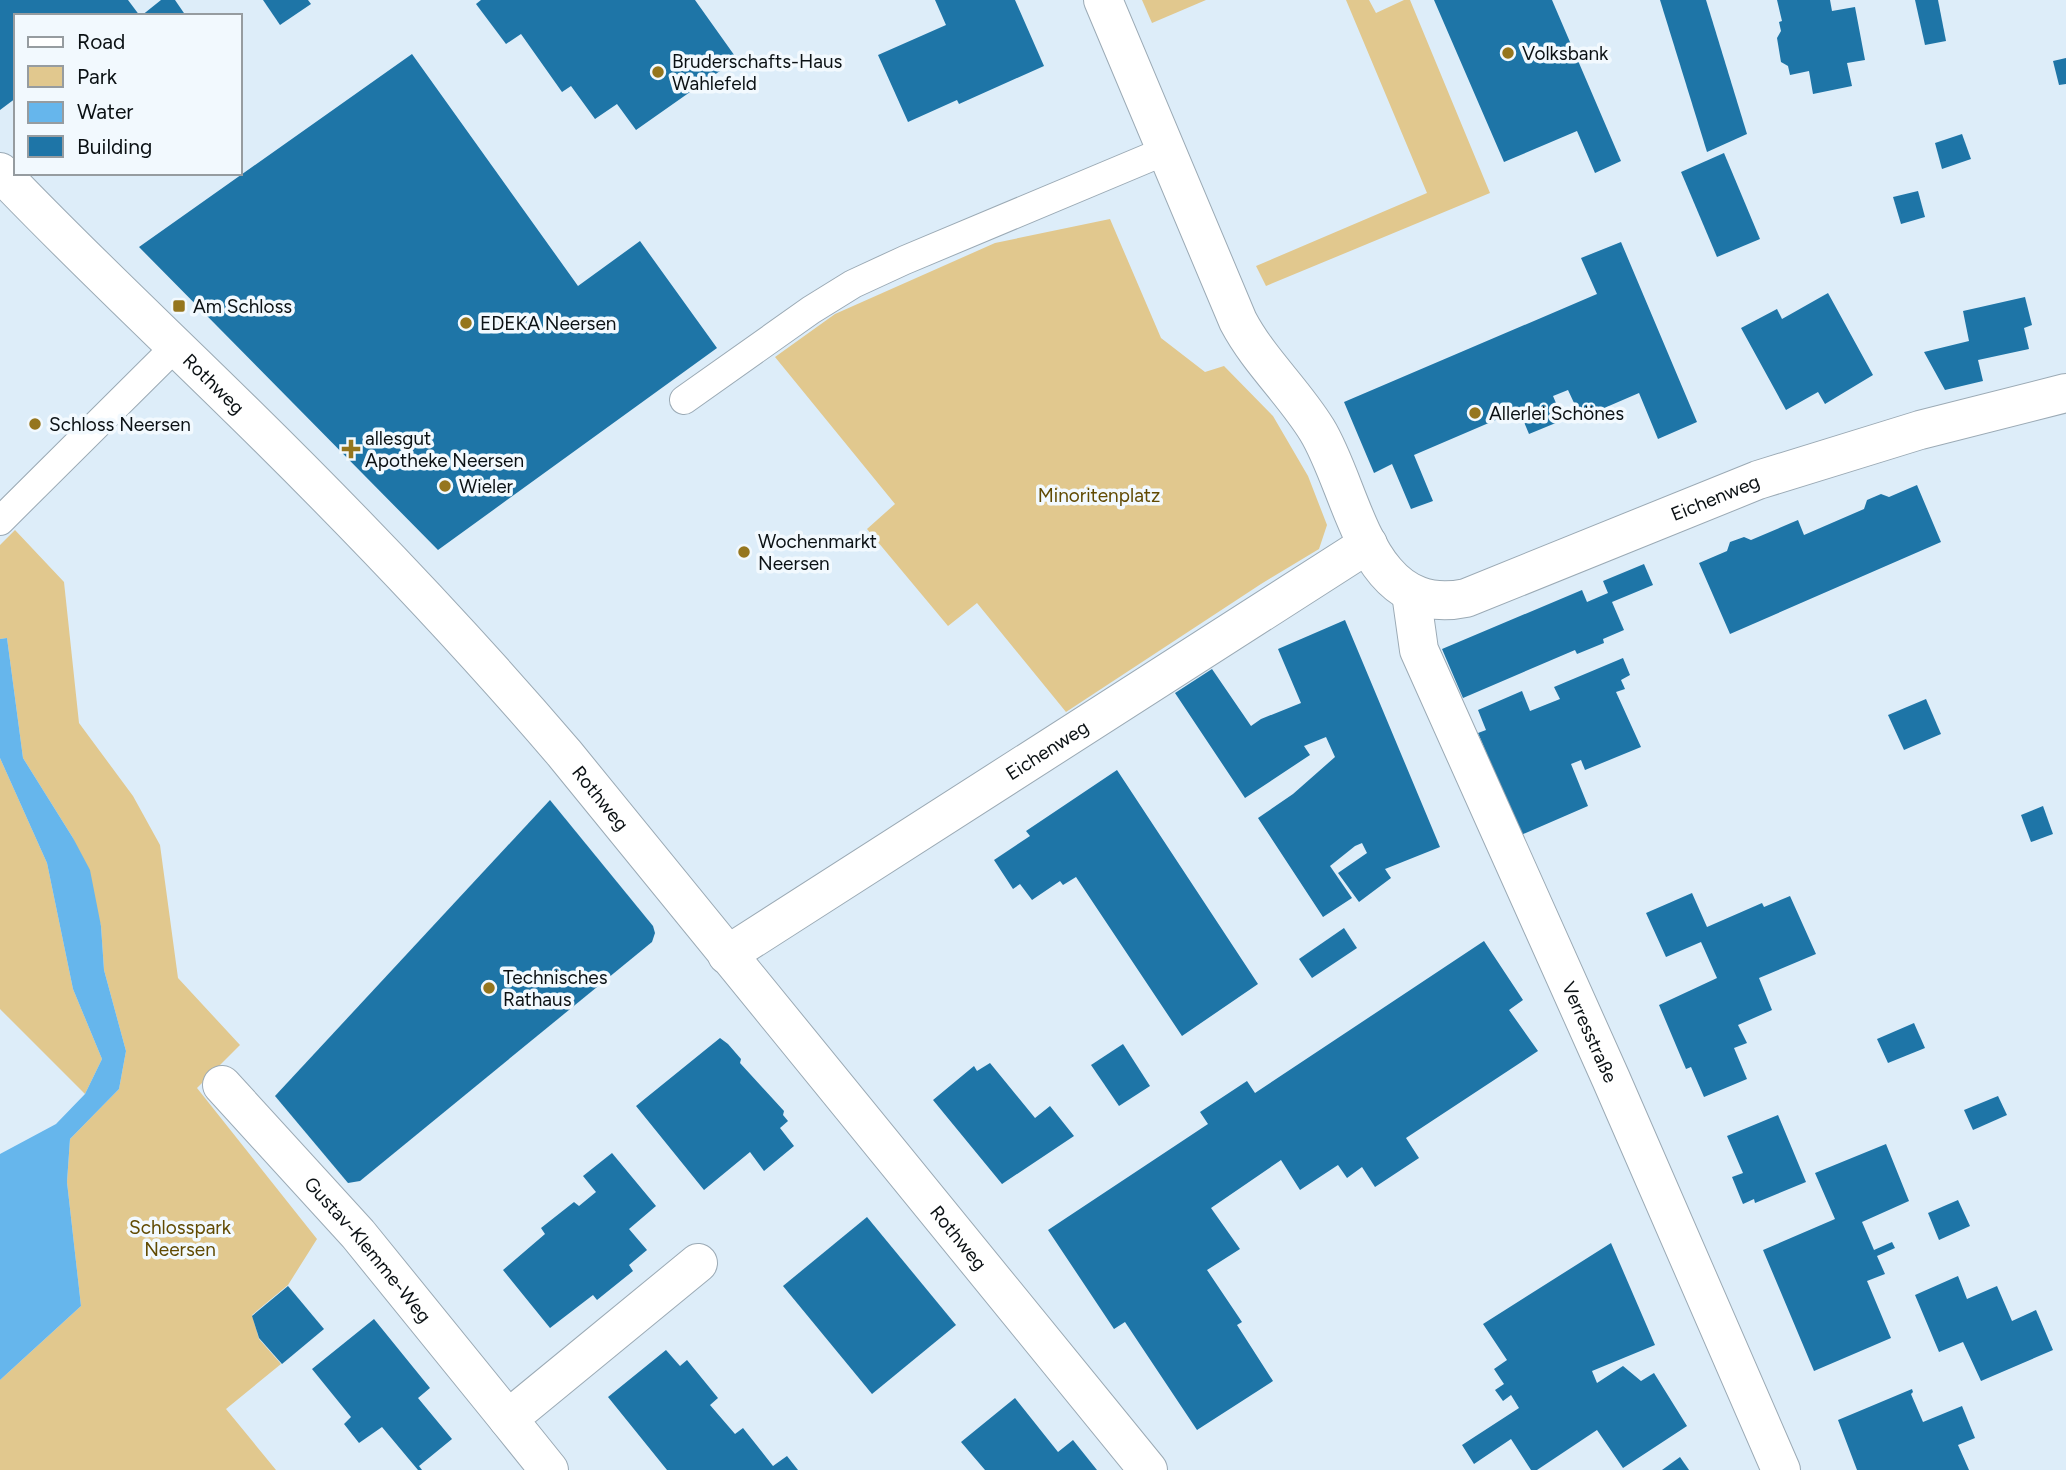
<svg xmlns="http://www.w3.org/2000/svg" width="2066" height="1470" font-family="Figtree,sans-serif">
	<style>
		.green { fill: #e1c88e }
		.water { fill: #66b6ec }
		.building { fill: #1e75a7 }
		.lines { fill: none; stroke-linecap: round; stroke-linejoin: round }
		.service-casing { stroke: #9baab5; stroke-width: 30 }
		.minor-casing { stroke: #9baab5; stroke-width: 40 }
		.service { stroke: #fff; stroke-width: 28 }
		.minor { stroke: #fff; stroke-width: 38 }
		.poi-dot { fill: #95761e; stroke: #f2f9fe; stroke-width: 2.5 }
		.labels { text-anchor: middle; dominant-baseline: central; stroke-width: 7; stroke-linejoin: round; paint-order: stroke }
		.poi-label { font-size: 19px; fill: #0b1114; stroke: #f2f9fe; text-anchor: start }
		.street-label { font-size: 19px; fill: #0b1114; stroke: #f2f9fe }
		.park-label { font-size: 19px; fill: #614a02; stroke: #f2f9fe }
	</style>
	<rect width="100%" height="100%" fill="#ddedf9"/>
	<g class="green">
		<polygon points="1142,0 1206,0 1152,23"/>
		<polygon points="1346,0 1369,0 1376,13 1404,0 1410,0 1490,193 1266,286 1256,266 1427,193"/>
		<polygon points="1110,219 1161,338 1205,372 1224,366 1273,416 1308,476 1327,525 1319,549 1261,584 1066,712 977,603 948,626 867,529 895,504 775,357 835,314 995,243"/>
		<polygon points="15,530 64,582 79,723 133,796 160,845 178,978 240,1045 197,1088 317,1239 288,1285 252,1315 259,1339 281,1364 226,1409 276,1470 0,1470 0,1380 81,1306 67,1182 70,1139 119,1089 126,1051 104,970 101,926 73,838 23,758 7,638 0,639 0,545"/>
		<polygon points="0,758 47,863 73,989 102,1059 85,1094 0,1009"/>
	</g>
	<polygon class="water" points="7,638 23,758 73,838 90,870 101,926 104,970 126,1051 119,1089 70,1139 67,1182 81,1306 0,1380 0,1154 56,1124 85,1094 102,1059 73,989 47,863 0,758 0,639"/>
	<g class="building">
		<polygon points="0,0 128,0 140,16 16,16 16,98 0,110"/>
		<polygon points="161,0 175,0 186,16 141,16"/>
		<polygon points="263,0 308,0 311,4 280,25"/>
		<polygon points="481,0 695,0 737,59 636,130 617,104 595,119 571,86 562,92 521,34 506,44 476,4"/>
		<polygon points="935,0 1015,0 1044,66 959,104 957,100 908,122 878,55 946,25"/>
		<polygon points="1434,0 1552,0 1621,161 1595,173 1577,131 1504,162"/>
		<polygon points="1660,0 1706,0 1747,134 1707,152"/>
		<polygon points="1777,0 1830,0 1832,11 1855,7 1865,60 1847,63 1852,86 1813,94 1809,71 1790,75 1788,66 1781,62 1777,38 1781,31 1779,22 1782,21"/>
		<polygon points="1915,0 1938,0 1946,41 1925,45"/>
		<polygon points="412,54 578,286 640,241 717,348 438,550 139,247"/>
		<polygon points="2066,58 2066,84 2059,85 2053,61"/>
		<polygon points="1962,134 1971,159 1942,169 1935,143"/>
		<polygon points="1724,153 1760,239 1717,257 1681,172"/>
		<polygon points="1918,191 1925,217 1901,224 1893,197"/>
		<polygon points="1621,242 1697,422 1658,439 1639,393 1581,418 1568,390 1553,396 1563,420 1529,434 1519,410 1414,455 1433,501 1411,509 1392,464 1374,473 1344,402 1597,294 1581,258"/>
		<polygon points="1828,293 1873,375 1825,404 1818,392 1786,410 1741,328 1777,309 1782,319"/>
		<polygon points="2025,297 2032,325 2024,328 2029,349 1978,360 1983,381 1945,390 1924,352 1969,341 1963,311"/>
		<polygon points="1917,485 1941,542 1730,634 1699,563 1727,551 1730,542 1744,537 1751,540 1798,520 1804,535 1864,509 1867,500 1881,494 1889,497"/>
		<polygon points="1644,564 1653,585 1612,602 1624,630 1603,639 1604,643 1577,654 1575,650 1463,698 1442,649 1582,590 1587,602 1608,593 1603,581"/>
		<polygon points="1345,620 1440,847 1385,869 1391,878 1359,902 1338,873 1367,853 1362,843 1355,846 1330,866 1352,898 1323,917 1258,818 1293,794 1335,757 1326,737 1304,746 1310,755 1245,798 1175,693 1212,669 1251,726 1261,719 1301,703 1278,649"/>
		<polygon points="1623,658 1630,675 1621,680 1625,689 1616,692 1641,747 1585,770 1581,760 1571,764 1588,806 1521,835 1478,733 1486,730 1478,710 1522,691 1530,711 1560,699 1554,687"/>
		<polygon points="1926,699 1941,734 1904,750 1888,715"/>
		<polygon points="1117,770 1258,984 1182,1036 1076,877 1063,885 1060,881 1032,900 1020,884 1013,889 994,860 1030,836 1026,831"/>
		<polygon points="550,800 653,926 655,933 652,942 360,1181 348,1183 275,1096"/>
		<polygon points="2043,806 2053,834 2031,842 2021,815"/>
		<polygon points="1692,893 1707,927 1762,903 1764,907 1790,896 1816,954 1759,978 1772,1010 1738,1025 1747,1043 1734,1048 1747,1079 1704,1097 1691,1067 1686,1069 1659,1005 1717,978 1701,942 1666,957 1646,913"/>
		<polygon points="1344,928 1357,948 1312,978 1299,959"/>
		<polygon points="1484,941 1523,1000 1509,1010 1538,1051 1406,1138 1419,1158 1375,1187 1362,1167 1347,1178 1338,1165 1300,1190 1281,1160 1211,1208 1240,1249 1207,1270 1242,1322 1237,1325 1273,1381 1197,1430 1125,1322 1114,1329 1048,1230 1208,1124 1200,1112 1247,1081 1255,1093"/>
		<polygon points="1914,1023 1925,1048 1888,1063 1877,1039"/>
		<polygon points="720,1038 728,1044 741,1059 740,1063 784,1111 783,1115 788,1121 780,1128 794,1146 764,1171 750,1152 704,1190 636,1106"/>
		<polygon points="1123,1044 1150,1086 1119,1106 1091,1065"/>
		<polygon points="990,1063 1035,1118 1050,1106 1074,1136 1002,1184 933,1100 974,1066 977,1071"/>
		<polygon points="1998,1096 2007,1115 1973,1130 1964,1110"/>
		<polygon points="1778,1115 1806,1182 1755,1203 1754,1199 1743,1204 1732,1177 1743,1173 1727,1136"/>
		<polygon points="1886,1144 1909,1201 1862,1222 1874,1250 1892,1242 1895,1248 1877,1256 1885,1274 1867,1281 1891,1338 1814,1371 1763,1250 1835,1219 1815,1173"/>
		<polygon points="612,1153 656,1206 629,1229 647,1250 629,1265 633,1271 597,1300 593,1295 550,1328 503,1270 545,1234 541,1228 574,1202 579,1206 596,1192 583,1176"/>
		<polygon points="1958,1200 1970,1226 1939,1240 1928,1213"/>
		<polygon points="867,1217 956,1325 872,1394 783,1286"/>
		<polygon points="1611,1243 1655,1345 1592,1371 1597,1383 1623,1366 1641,1381 1654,1373 1687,1426 1623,1468 1597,1430 1537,1470 1531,1470 1511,1439 1474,1464 1462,1445 1519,1408 1511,1395 1503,1401 1495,1390 1504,1384 1494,1369 1507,1360 1483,1324"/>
		<polygon points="1958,1276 1967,1299 1997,1286 2012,1321 2036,1310 2053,1350 1981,1381 1963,1342 1939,1352 1915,1295"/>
		<polygon points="288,1286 324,1329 282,1364 259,1338 252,1316"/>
		<polygon points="374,1319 430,1388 418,1398 452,1439 419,1466 422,1470 418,1470 382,1427 359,1443 344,1424 351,1417 312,1369"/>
		<polygon points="666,1350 680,1366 687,1360 718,1398 710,1405 735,1434 743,1428 773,1466 787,1456 798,1470 667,1470 608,1397"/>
		<polygon points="1912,1389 1913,1392 1911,1394 1923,1422 1962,1406 1975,1438 1958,1445 1969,1470 1857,1470 1838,1420"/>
		<polygon points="1015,1398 1058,1452 1073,1440 1097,1470 985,1470 961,1442"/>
		<polygon points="1680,1457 1689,1470 1662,1470"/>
	</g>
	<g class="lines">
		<g class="service-casing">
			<g id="service">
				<polyline points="684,400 811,310 853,284 905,260 1165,151"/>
				<polyline points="0,521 176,346"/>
			</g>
		</g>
		<g class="minor-casing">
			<g id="minor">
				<path id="s1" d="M1103,0L1238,321C1259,361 1293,391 1317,430C1355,492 1365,619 1466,598L1758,480L1920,430L2066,393"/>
				<path id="s2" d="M0,172C79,255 163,333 245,414C356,523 463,635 564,753L1148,1470"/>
				<path id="s3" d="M1411,593L1419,650L1611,1079L1781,1470"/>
				<path id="s4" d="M727,955L1368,544"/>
				<path id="s5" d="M222,1085L358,1234L508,1419"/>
				<polyline points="549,1470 508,1419 698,1263"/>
			</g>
		</g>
		<use href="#service" class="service"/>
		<use href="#minor" class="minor"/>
	</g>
	<g class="poi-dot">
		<circle cx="1508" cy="53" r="7"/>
		<circle cx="658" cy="72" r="7"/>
		<rect x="172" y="299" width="14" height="14" rx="3.5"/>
		<circle cx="466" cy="323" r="7"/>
		<circle cx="1475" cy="413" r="7"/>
		<circle cx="35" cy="424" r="7"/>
		<path d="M347.5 438.5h7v7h7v7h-7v7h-7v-7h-7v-7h7z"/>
		<circle cx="445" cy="486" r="7"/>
		<circle cx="744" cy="552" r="7"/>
		<circle cx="489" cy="988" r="7"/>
	</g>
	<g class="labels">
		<g class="poi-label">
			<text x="1522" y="53">Volksbank</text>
			<text x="672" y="61">Bruderschafts-Haus<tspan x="672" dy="22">Wahlefeld</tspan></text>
			<text x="193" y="306">Am Schloss</text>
			<text x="480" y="323">EDEKA Neersen</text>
			<text x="1489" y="413">Allerlei Schönes</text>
			<text x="49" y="424">Schloss Neersen</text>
			<text x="365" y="438">allesgut<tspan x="365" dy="22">Apotheke Neersen</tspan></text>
			<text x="459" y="486">Wieler</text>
			<text x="758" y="541">Wochenmarkt<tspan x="758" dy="22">Neersen</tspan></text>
			<text x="503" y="977">Technisches<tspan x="503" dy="22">Rathaus</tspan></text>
		</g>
		<g class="street-label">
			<text stroke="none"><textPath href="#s2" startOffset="301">Rothweg</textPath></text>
			<text stroke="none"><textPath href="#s1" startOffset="999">Eichenweg</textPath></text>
			<text stroke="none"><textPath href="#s4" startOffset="380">Eichenweg</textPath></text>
			<text stroke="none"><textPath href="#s2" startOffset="868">Rothweg</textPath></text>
			<text stroke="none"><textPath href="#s3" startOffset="476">Verresstraße</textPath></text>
			<text stroke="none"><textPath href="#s2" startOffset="1435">Rothweg</textPath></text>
			<text stroke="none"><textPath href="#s5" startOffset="220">Gustav-Klemme-Weg</textPath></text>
		</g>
		<g class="park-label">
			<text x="1099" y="495">Minoritenplatz</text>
			<text x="180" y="1227">Schlosspark<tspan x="180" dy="22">Neersen</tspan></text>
		</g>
	</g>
	<rect x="14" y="14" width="228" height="161" fill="#f2f9fe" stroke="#969ca0" stroke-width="2"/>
	<rect x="28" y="37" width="35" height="10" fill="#ffffff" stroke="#969ca0" stroke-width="2"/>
	<text x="77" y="49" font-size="21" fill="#0b1114">Road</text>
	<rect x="28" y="66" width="35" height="21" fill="#e1c88e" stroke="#969ca0" stroke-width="2"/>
	<text x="77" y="84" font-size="21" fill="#0b1114">Park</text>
	<rect x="28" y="102" width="35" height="21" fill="#66b6ec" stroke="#969ca0" stroke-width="2"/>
	<text x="77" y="119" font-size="21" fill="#0b1114">Water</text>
	<rect x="28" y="136" width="35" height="21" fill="#1e75a7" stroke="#969ca0" stroke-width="2"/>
	<text x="77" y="154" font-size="21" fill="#0b1114">Building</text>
</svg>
